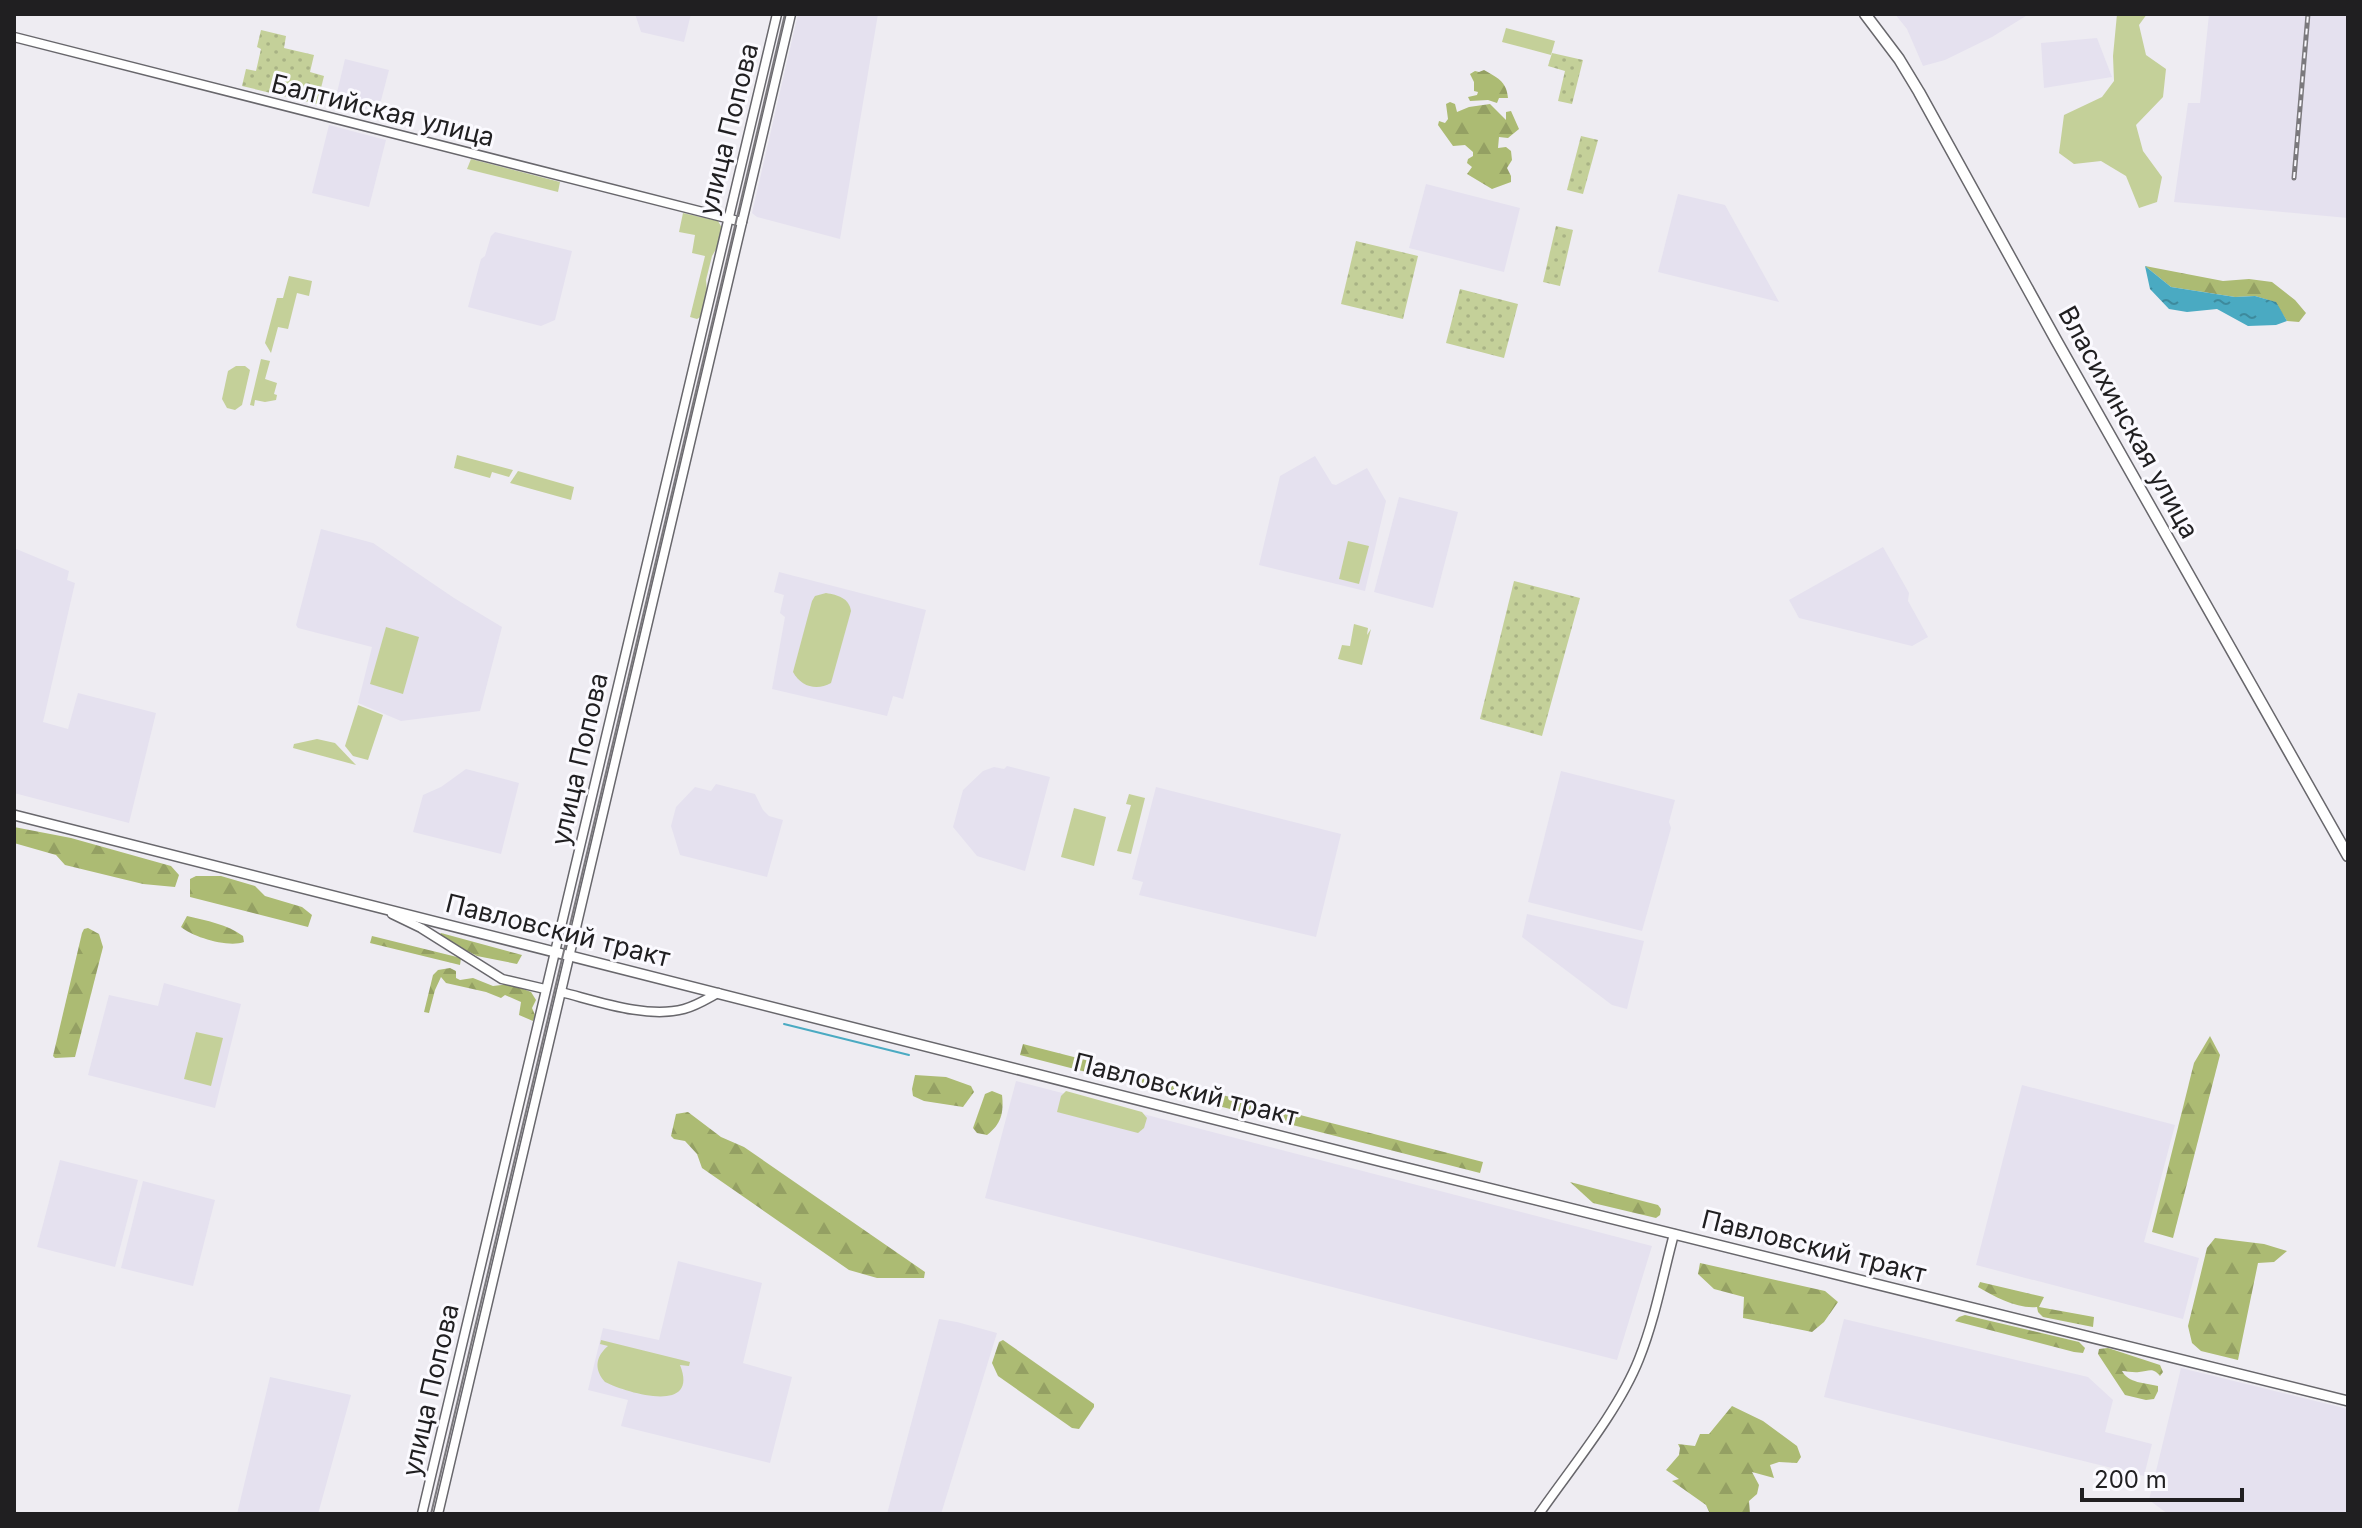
<svg xmlns="http://www.w3.org/2000/svg" width="2362" height="1528" font-family="Inter,sans-serif">
	<style>
		.built { fill: #e5e1ef }
		.green { fill: #c4d099 }
		.forest { fill: url(#forest-firs) }
		.park { fill: url(#park-dots) }
		.water { fill: url(#water-ripples) }
		.lines { fill: none; stroke-linecap: round; stroke-linejoin: round }
		.stream { stroke: #4aaac2; stroke-width: 2 }
		.secondary-casing { stroke: #68676c; stroke-width: 11 }
		.primary-casing { stroke: #68676c; stroke-width: 12 }
		.highway-casing { stroke: #68676c; stroke-width: 13 }
		.secondary { stroke: #fff; stroke-width: 8 }
		.primary { stroke: #fff; stroke-width: 9 }
		.highway { stroke: #fff; stroke-width: 10 }
		.tram { stroke: #7b797d; stroke-width: 2 }
		.rail-casing { stroke: #7b797d; stroke-width: 5 }
		.rail { stroke: #fbfaff; stroke-width: 2; stroke-dasharray: 6; stroke-linecap: butt }
		.labels { text-anchor: middle; dominant-baseline: central; stroke-width: 6; stroke-linejoin: round; paint-order: stroke }
		.street-label { font-size: 26px; fill: #201f21; stroke: #fbfaff }
	</style>
	<defs>
		<pattern id="forest-firs" width="22" height="20" patternUnits="userSpaceOnUse" patternTransform="scale(2)"><rect width="22" height="20" fill="#acbb73"/><path d="M5 1l3.5 6h-7zM16 11l3.5 6h-7z" fill="#94a063"/></pattern>
		<pattern id="park-dots" width="8" height="8" patternUnits="userSpaceOnUse" patternTransform="scale(2)"><rect width="8" height="8" fill="#c4d099"/><path d="M2 2h.1M6 6h.1" fill="none" stroke="#a8b284" stroke-width="1.8" stroke-linecap="round"/></pattern>
		<pattern id="water-ripples" width="26" height="14" patternUnits="userSpaceOnUse" patternTransform="scale(2)"><rect width="26" height="14" fill="#4aaac2"/><path d="M2 4q2-2 4 0t4 0M15 11q2-2 4 0t4 0" fill="none" stroke="#3d8a9d"/></pattern>
	</defs>
	<rect width="100%" height="100%" fill="#eeecf2"/>
	<g class="built">
		<polygon points="635,14 691,14 684,42 641,32"/>
		<polygon points="798,14 878,14 840,239 757,217 752,213"/>
		<polygon points="1895,14 2029,14 1992,37 1945,60 1923,66 1907,29"/>
		<polygon points="2209,14 2348,14 2348,218 2174,202 2188,103 2200,103"/>
		<polygon points="2097,38 2112,77 2044,88 2041,43"/>
		<polygon points="345,59 389,70 378,112 335,101"/>
		<polygon points="329,125 386,140 369,207 312,193"/>
		<polygon points="1426,184 1520,208 1504,272 1409,248"/>
		<polygon points="1678,194 1725,205 1779,302 1658,272"/>
		<polygon points="495,232 572,251 555,320 541,326 468,307 481,259 485,256 491,236"/>
		<polygon points="1315,456 1332,484 1336,485 1367,468 1386,501 1365,591 1259,565 1280,476"/>
		<polygon points="1399,497 1458,512 1433,608 1374,592"/>
		<polygon points="321,529 373,543 454,598 502,627 480,711 401,721 358,703 372,647 298,628 296,625"/>
		<polygon points="1883,547 1909,593 1908,601 1928,637 1912,646 1799,618 1789,600"/>
		<polygon points="14,548 69,571 67,580 75,583 43,722 68,729 78,693 156,713 129,823 14,793"/>
		<polygon points="779,572 926,610 903,699 893,696 887,716 772,689 785,617 780,613 784,595 774,592"/>
		<polygon points="1007,766 1050,777 1025,871 977,856 953,827 963,790 983,771 994,767 1004,769"/>
		<polygon points="466,769 519,783 501,854 413,832 423,795 441,787"/>
		<polygon points="1561,771 1675,800 1669,822 1671,828 1642,931 1528,902"/>
		<polygon points="716,784 755,794 763,810 769,816 783,820 767,877 680,855 671,826 676,807 695,787 711,791"/>
		<polygon points="1156,787 1341,834 1316,937 1139,895 1143,882 1132,879"/>
		<polygon points="1527,914 1644,941 1627,1009 1612,1005 1522,937"/>
		<polygon points="164,983 241,1004 215,1108 88,1075 109,995 158,1006"/>
		<polygon points="1016,1081 1652,1246 1617,1360 985,1198"/>
		<polygon points="2022,1085 2175,1125 2144,1242 2199,1258 2183,1319 1976,1265"/>
		<polygon points="60,1160 138,1180 115,1267 37,1247"/>
		<polygon points="143,1181 215,1200 193,1286 121,1268"/>
		<polygon points="678,1261 762,1283 743,1363 792,1377 770,1463 621,1426 628,1400 588,1390 603,1328 659,1340"/>
		<polygon points="939,1319 957,1322 997,1333 941,1514 887,1514"/>
		<polygon points="1844,1319 2088,1377 2113,1400 2105,1432 2152,1444 2144,1476 1824,1397"/>
		<polygon points="2181,1368 2348,1409 2348,1514 2168,1514 2149,1500"/>
		<polygon points="270,1377 351,1395 318,1514 237,1514"/>
	</g>
	<g class="green">
		<polygon points="2117,14 2147,14 2139,25 2146,55 2166,69 2163,97 2136,125 2143,151 2162,177 2157,202 2139,208 2126,176 2101,161 2074,164 2059,153 2064,115 2102,97 2114,81 2113,56"/>
		<polygon points="1506,28 1555,41 1551,55 1502,42"/>
		<polygon points="471,159 560,182 558,192 467,169"/>
		<polygon points="683,213 718,221 722,228 718,246 712,256 706,280 707,292 702,316 697,319 690,317 705,256 692,253 695,235 679,232"/>
		<polygon points="289,276 312,281 309,296 297,293 288,329 278,327 271,353 265,343 277,298 283,298"/>
		<polygon points="261,359 270,361 265,379 277,383 274,394 277,395 276,400 265,402 255,400 254,406 250,405"/>
		<polygon points="236,366 245,366 250,370 242,405 235,410 227,408 222,399 228,371"/>
		<polygon points="457,455 513,470 509,477 492,472 490,478 454,468"/>
		<polygon points="518,471 574,487 571,500 510,483"/>
		<polygon points="1348,541 1369,546 1359,584 1339,579"/>
		<path d="M826,593C838,595 849,598 851,611L831,683C817,691 801,687 793,672L812,601L815,596Z"/>
		<polygon points="1354,624 1368,628 1367,635 1371,629 1362,665 1338,659 1342,645 1350,646"/>
		<polygon points="386,627 419,637 403,694 370,684"/>
		<polygon points="358,705 383,715 368,760 353,756 345,746"/>
		<polygon points="317,739 335,743 356,765 293,748 294,744"/>
		<polygon points="1129,794 1145,798 1131,854 1117,851 1131,805 1126,804"/>
		<polygon points="1074,808 1106,817 1094,866 1061,857"/>
		<polygon points="196,1032 223,1038 211,1086 184,1079"/>
		<polygon points="1066,1091 1142,1112 1147,1118 1144,1128 1138,1133 1057,1112 1061,1096"/>
		<path d="M601,1340L690,1362L689,1366L680,1365C700,1415 627,1393 605,1382C594,1370 595,1357 608,1346L600,1344Z"/>
	</g>
	<g class="forest">
		<path d="M1484,70C1496,77 1507,81 1508,98H1499L1497,103L1488,100L1470,101L1468,97L1477,95L1478,92L1474,91V82L1470,74L1475,71L1479,72Z"/>
		<polygon points="1450,102 1455,104 1457,112 1469,107 1490,104 1506,120 1506,112 1511,111 1519,129 1508,138 1499,137 1498,148 1506,147 1511,151 1512,160 1507,168 1511,176 1511,182 1492,189 1467,174 1472,167 1467,163 1468,159 1473,156 1473,152 1465,145 1453,146 1438,125 1439,121 1445,123 1448,119 1446,104"/>
		<polygon points="2145,266 2223,281 2249,279 2272,282 2295,300 2306,313 2299,322 2287,321 2275,302 2255,296 2235,297 2171,287"/>
		<polygon points="14,827 71,838 171,866 179,875 175,887 143,884 65,865 56,855 14,843"/>
		<polygon points="196,876 221,876 255,886 265,896 302,907 312,915 308,927 190,897 190,879"/>
		<path d="M187,916C207,921 227,924 243,936L244,942C228,948 193,937 181,927Z"/>
		<polygon points="88,928 99,934 103,947 75,1057 55,1058 53,1056 82,933 84,929"/>
		<polygon points="441,933 522,955 517,964 477,956 439,936"/>
		<polygon points="372,936 461,958 460,965 370,943"/>
		<polygon points="450,968 456,971 456,978 460,980 473,978 493,986 510,984 531,992 536,1000 532,1008 535,1015 533,1021 519,1015 521,1002 505,995 501,998 486,992 446,983 441,977 435,990 429,1013 424,1012 433,975 438,970"/>
		<polygon points="2210,1036 2220,1055 2173,1238 2152,1232 2194,1063"/>
		<polygon points="1023,1044 1483,1162 1480,1173 1020,1055"/>
		<polygon points="915,1075 946,1077 971,1086 974,1092 963,1107 924,1101 913,1096 912,1089"/>
		<path d="M992,1091L1002,1095C1004,1113 1001,1124 987,1135L977,1133L973,1128L985,1094Z"/>
		<polygon points="688,1112 721,1137 744,1147 925,1272 924,1278 877,1278 849,1270 702,1168 697,1154 685,1141 674,1139 671,1136 676,1114"/>
		<polygon points="1570,1182 1658,1205 1661,1209 1660,1215 1656,1218 1593,1203"/>
		<polygon points="2215,1238 2264,1244 2287,1251 2274,1262 2258,1263 2238,1360 2201,1351 2192,1343 2188,1326 2207,1248"/>
		<polygon points="1700,1263 1825,1291 1838,1302 1824,1322 1812,1332 1743,1318 1744,1297 1714,1289 1698,1274"/>
		<path d="M1980,1282L2044,1297L2039,1307L2094,1317L2093,1327L2043,1317L2038,1312L2037,1307C2017,1309 1995,1297 1978,1287Z"/>
		<polygon points="1965,1315 2079,1342 2085,1348 2083,1353 2074,1352 1955,1321 1959,1317"/>
		<polygon points="1003,1340 1094,1404 1094,1407 1079,1429 1072,1428 998,1376 992,1363 999,1342"/>
		<path d="M2108,1348L2160,1365L2163,1372L2160,1376C2153,1367 2149,1371 2139,1372C2134,1373 2127,1371 2122,1371C2128,1383 2145,1383 2158,1386V1391L2154,1399L2146,1400L2125,1395L2098,1354L2099,1349Z"/>
		<polygon points="1732,1406 1763,1421 1797,1446 1801,1457 1797,1463 1779,1462 1770,1465 1774,1478 1752,1472 1759,1485 1757,1494 1749,1501 1750,1514 1710,1514 1706,1505 1672,1481 1679,1479 1666,1470 1679,1455 1680,1448 1678,1444 1695,1446 1700,1434 1709,1434"/>
	</g>
	<g class="park">
		<polygon points="261,30 286,36 284,48 314,55 310,72 324,76 317,104 242,86 246,69 256,71 261,49 257,47"/>
		<polygon points="1552,53 1583,60 1572,104 1558,101 1565,71 1548,66"/>
		<polygon points="1581,136 1598,140 1583,194 1567,190"/>
		<polygon points="1556,226 1573,230 1560,286 1543,282"/>
		<polygon points="1356,241 1418,256 1403,319 1341,304"/>
		<polygon points="1460,289 1518,304 1504,358 1446,343"/>
		<polygon points="1514,581 1580,598 1542,736 1480,719"/>
	</g>
	<polygon class="water" points="2145,266 2171,287 2235,297 2255,296 2276,302 2287,321 2276,325 2248,326 2217,309 2187,312 2169,309 2150,289"/>
	<g class="lines">
		<polyline class="stream" points="784,1024 909,1055"/>
		<g class="secondary-casing">
			<g id="secondary">
				<polyline points="14,37 742,222"/>
				<polyline points="392,914 421,928 502,979 545,989"/>
				<path d="M561,992C597,1001 647,1019 684,1009C696,1006 707,999 718,993"/>
				<polyline points="422,1514 777,14"/>
				<polyline points="438,1514 791,14"/>
				<path d="M1539,1514C1571,1468 1619,1410 1639,1359C1655,1319 1663,1275 1674,1234"/>
			</g>
		</g>
		<g class="primary-casing">
			<polyline id="primary" points="14,815 1383,1162 2348,1401"/>
		</g>
		<g class="highway-casing">
			<polyline id="highway" points="1865,14 1899,59 1919,92 2056,340 2348,856"/>
		</g>
		<use href="#secondary" class="secondary"/>
		<use href="#primary" class="primary"/>
		<use href="#highway" class="highway"/>
		<polyline class="tram" points="431,1514 785,14"/>
		<g class="rail-casing">
			<polyline id="rail" points="2294,178 2308,14"/>
		</g>
		<use href="#rail" class="rail"/>
	</g>
	<g class="labels">
		<g class="street-label">
			<text transform="translate(383 110) rotate(14)">Балтийская улица</text>
			<text transform="translate(728 129) rotate(-76)">улица Попова</text>
			<text transform="translate(2129 422) rotate(61)">Власихинская улица</text>
			<text transform="translate(579 759) rotate(-77)">улица Попова</text>
			<text transform="translate(558 930) rotate(14)">Павловский тракт</text>
			<text transform="translate(1186 1089) rotate(14)">Павловский тракт</text>
			<text transform="translate(1814 1246) rotate(14)">Павловский тракт</text>
			<text transform="translate(430 1390) rotate(-77)">улица Попова</text>
		</g>
	</g>
	<rect width="2362" height="1528" fill="none" stroke="#201f21" stroke-width="32"/>
	<path d="M2082 1488v12h160v-12" fill="none" stroke="#201f21" stroke-width="4"/>
	<text x="2094" y="1488" font-size="24" fill="#201f21" stroke="#fbfaff" stroke-width="6" paint-order="stroke">200 m</text>
</svg>
